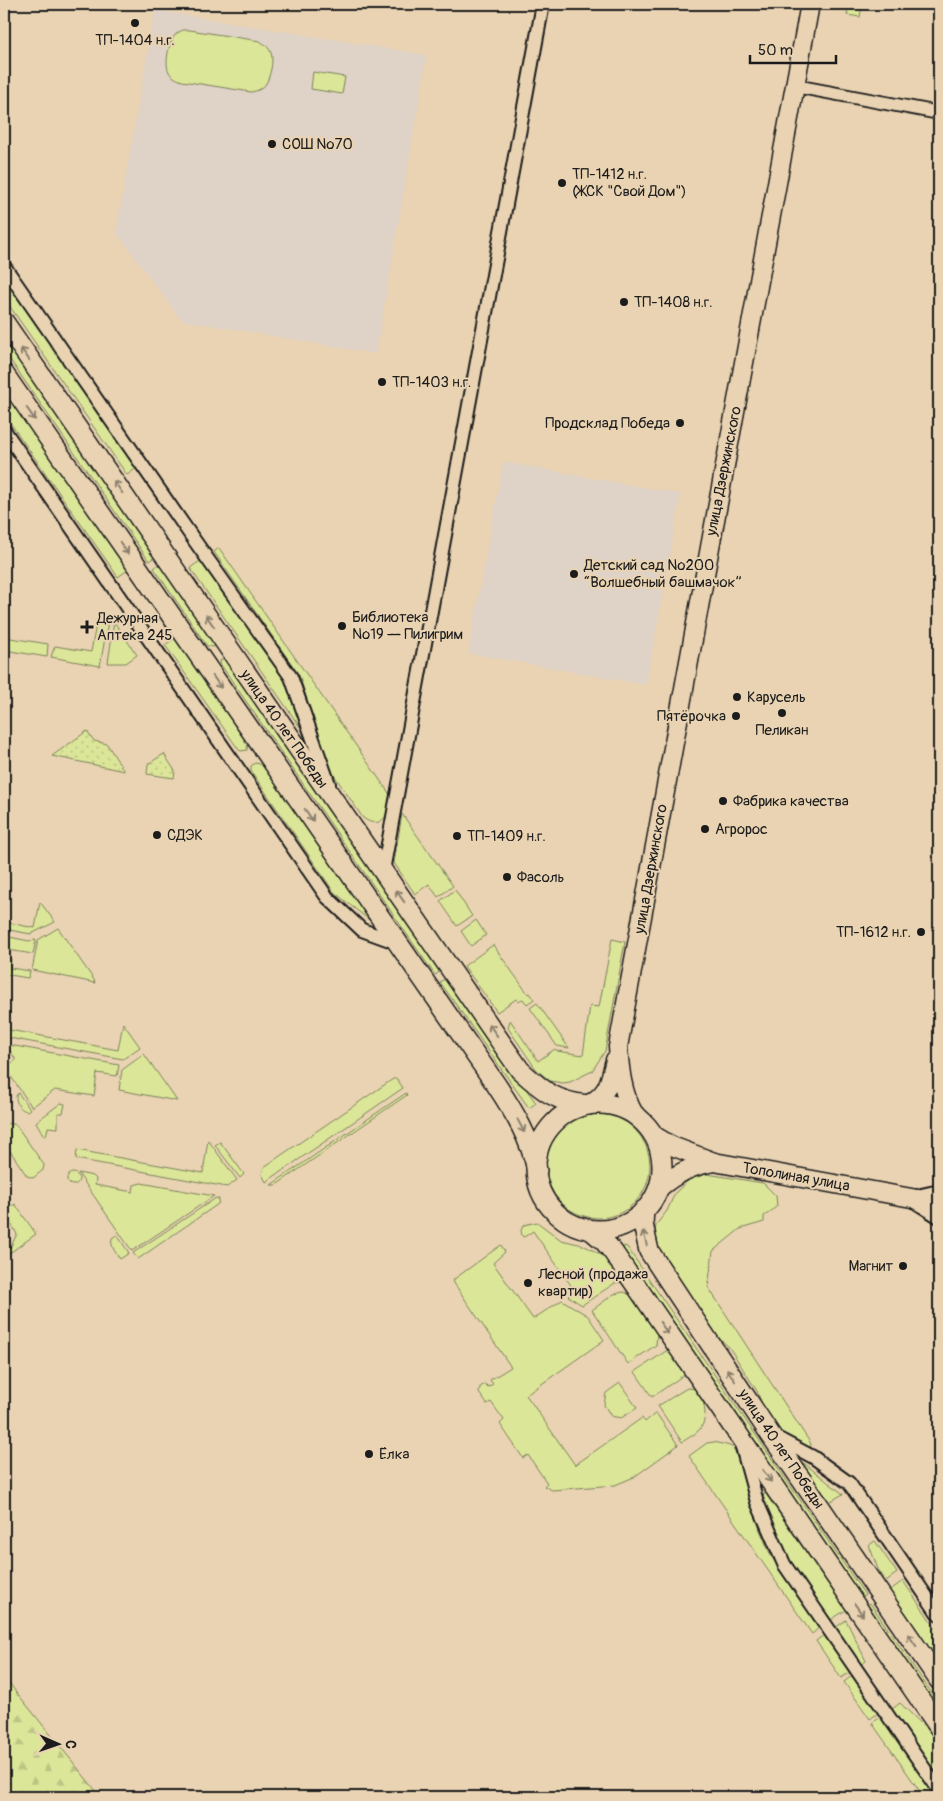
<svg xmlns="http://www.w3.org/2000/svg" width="943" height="1801" font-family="Pangolin,sans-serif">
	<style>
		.built { fill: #dfd2c7 }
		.green { fill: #dbe699; stroke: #7c815a }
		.forest { fill: url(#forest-firs); stroke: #7c815a }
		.park { fill: url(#park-dots); stroke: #7c815a }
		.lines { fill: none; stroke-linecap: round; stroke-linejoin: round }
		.minor-casing { stroke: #1c1c1c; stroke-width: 16 }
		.secondary-casing { stroke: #1c1c1c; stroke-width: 21 }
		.primary-casing { stroke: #1c1c1c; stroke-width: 22 }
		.minor { stroke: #e9d3b2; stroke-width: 12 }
		.secondary { stroke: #e9d3b2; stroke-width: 18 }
		.primary { stroke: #e9d3b2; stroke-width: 19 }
		.oneway { stroke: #8d816e }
		.poi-dot { fill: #1c1c1c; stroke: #e9d3b2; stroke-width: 2 }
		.labels { text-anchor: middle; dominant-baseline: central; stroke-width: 4; stroke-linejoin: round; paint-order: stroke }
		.poi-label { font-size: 15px; fill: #1c1c1c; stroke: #e9d3b2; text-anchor: start }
		.street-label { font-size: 15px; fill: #1c1c1c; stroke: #e9d3b2 }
	</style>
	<defs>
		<pattern id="forest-firs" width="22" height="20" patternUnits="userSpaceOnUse" patternTransform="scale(1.25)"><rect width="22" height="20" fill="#dbe699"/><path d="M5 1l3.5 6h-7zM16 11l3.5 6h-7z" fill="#bbc583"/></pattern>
		<pattern id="park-dots" width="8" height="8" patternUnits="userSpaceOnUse" patternTransform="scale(1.25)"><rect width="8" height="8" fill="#dbe699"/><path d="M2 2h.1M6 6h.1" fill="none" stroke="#bbc583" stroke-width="1.8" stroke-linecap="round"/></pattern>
	</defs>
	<rect width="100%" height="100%" fill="#e9d3b2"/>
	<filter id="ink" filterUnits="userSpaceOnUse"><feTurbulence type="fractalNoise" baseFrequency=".02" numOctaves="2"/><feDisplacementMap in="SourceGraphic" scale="10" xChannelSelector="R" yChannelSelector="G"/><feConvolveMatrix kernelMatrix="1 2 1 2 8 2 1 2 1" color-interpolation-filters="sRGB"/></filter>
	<g filter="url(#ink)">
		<g class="built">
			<polygon points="155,10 427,55 376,354 181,320 116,232"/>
			<polygon points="503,462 681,494 646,685 468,653"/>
		</g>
		<g class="green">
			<polygon points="849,4 862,4 860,17 847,15"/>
			<path d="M183,30H190L260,41C264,44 269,47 271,53C274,60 270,78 265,85C262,89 257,91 251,92L182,81C177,79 172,77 169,72C164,64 169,41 176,34C177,33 181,31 183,30Z"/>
			<polygon points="313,72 345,77 342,94 311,89"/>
			<polygon points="4,273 138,467 127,475 4,298"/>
			<polygon points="4,335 156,556 149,561 4,351"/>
			<polygon points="4,389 129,569 118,577 4,414"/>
			<path d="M219,548L393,799C389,814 381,831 363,818L332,772L328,763L299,675L214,552Z"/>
			<polygon points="203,559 287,680 307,737 190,568"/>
			<polygon points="161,563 215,643 214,647 207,646 154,568"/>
			<polygon points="97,619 108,621 100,666 51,657 55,646 91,652"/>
			<polygon points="114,622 137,655 126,663 108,663"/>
			<polygon points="4,637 48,644 47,657 4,650"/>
			<polygon points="175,638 248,741 247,750 241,751 239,750 165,645"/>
			<polygon points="224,658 228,660 442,970 435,975 221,665 220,661"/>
			<polygon points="255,763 264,765 373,923 334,892 251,771 251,766"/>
			<polygon points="402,814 453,886 438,897 429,884 415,894 394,863"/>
			<polygon points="455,890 472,916 457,926 440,901"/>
			<polygon points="40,902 55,922 31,934 4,929 4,922 35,928"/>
			<polygon points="476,920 486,935 471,946 461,931"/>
			<polygon points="58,928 94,980 95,983 32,970 38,940"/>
			<polygon points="4,936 29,941 36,940 33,954 8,950 6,958 11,959 10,968 30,971 28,978 4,974"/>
			<polygon points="612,939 625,942 605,1051 592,1071 570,1082 563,1083 550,1081 536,1069 508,1028 510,1020 538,1061 555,1049 557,1051 583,1055 590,1006 599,1007"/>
			<polygon points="493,945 528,994 530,993 534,999 527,1004 523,999 519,1002 516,999 497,1012 464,966"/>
			<polygon points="448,977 536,1103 529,1108 440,982"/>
			<polygon points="537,1003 569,1048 557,1046 530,1008"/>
			<polygon points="123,1023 140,1047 123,1059 4,1037 4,1029 118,1050"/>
			<polygon points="4,1044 119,1065 117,1076 97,1073 94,1096 55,1090 32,1107 5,1068 16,1060 6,1045 4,1047"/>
			<polygon points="144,1054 177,1101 119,1090 122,1070"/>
			<polygon points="393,1079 397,1079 403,1088 266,1182 262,1174 264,1167"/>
			<path d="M18,1093L30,1109L27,1111C20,1110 16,1103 16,1096Z"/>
			<polygon points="406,1093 407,1095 276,1185 271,1185"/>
			<polygon points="61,1103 65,1104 63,1113 58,1113 58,1128 48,1127 46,1136 44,1136 36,1122"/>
			<circle cx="598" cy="1166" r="52"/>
			<polygon points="9,1123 16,1125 44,1165 43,1170 33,1178 27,1176 4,1142 4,1126"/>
			<polygon points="208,1140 237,1180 227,1187 76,1159 77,1150 203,1173"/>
			<polygon points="220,1142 244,1174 240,1178 215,1145"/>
			<circle cx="73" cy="1179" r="6"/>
			<polygon points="78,1173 93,1176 96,1179 95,1185 133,1192 134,1185 141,1183 214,1196 132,1251"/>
			<polygon points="707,1174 763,1183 776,1196 777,1206 769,1213 764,1216 764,1222 740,1229 713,1251 708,1287 811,1444 810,1448 780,1437 766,1415 757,1391 729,1347 705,1326 654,1242 656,1225 667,1211 675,1193 690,1179"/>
			<polygon points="216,1198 219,1199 218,1204 138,1259 133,1253"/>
			<polygon points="15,1204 36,1234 4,1257 4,1249 10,1248 17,1234 4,1212"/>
			<polygon points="537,1222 561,1240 583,1245 602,1255 612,1265 623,1282 615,1283 582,1305 568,1296 575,1291 533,1231 524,1237 522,1236 521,1230 524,1225"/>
			<path d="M117,1235L129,1253L120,1259C116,1253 110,1246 112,1238Z"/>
			<polygon points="501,1245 505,1252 493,1263 533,1319 562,1300 588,1316 604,1340 526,1395 575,1465 642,1418 645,1422 656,1413 678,1445 634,1477 615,1485 552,1490 544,1486 547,1483 528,1455 523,1458 500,1424 504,1420 491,1402 487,1404 479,1393 480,1387 485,1384 488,1387 493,1384 490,1380 511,1367 454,1283 453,1280"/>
			<polygon points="624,1246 627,1247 865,1595 860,1599 623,1250"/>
			<polygon points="624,1292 633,1296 657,1332 656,1345 628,1364 592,1310 614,1294"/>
			<polygon points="669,1349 685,1374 652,1397 635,1372"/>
			<polygon points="620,1383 637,1408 621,1418 611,1416 604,1405 606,1393"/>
			<path d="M687,1388L696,1389C705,1399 709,1419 699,1430C694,1435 688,1438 682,1442L658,1406Z"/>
			<polygon points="714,1442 730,1446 735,1451 760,1530 771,1556 820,1627 812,1634 689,1456 707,1443"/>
			<polygon points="801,1463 805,1464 843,1494 831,1501 808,1478"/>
			<polygon points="765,1493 846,1610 829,1621 788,1561 764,1502 763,1496"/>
			<polygon points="875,1541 897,1573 886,1581 878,1569 869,1545"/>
			<polygon points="903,1581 939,1633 939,1669 886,1593"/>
			<polygon points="870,1603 939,1704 939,1713 865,1607"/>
			<polygon points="846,1620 866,1661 860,1665 835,1628"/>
			<polygon points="824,1635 850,1672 841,1678 816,1641"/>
			<polygon points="852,1676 878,1713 870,1719 844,1682"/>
			<polygon points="900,1703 929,1731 939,1746 939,1780 891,1710"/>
			<polygon points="881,1717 936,1797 924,1797 872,1723"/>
		</g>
		<polygon class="forest" points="4,1677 101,1797 4,1797"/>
		<g class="park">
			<polygon points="87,731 94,741 107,744 124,771 52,756"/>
			<polygon points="164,754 175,771 174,778 147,774 148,764"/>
		</g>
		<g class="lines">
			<g class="minor-casing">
				<g id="minor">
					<polyline points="795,86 939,113"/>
					<polyline points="4,266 192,537 291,677 329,784"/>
					<polyline points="4,430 327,897 362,930 398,943"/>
					<polyline points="383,871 543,4"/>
					<polyline points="917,1196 939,1191"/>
					<polyline points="914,1201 939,1217"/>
					<polyline points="775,1437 813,1457 849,1483 939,1615"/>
					<polyline points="742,1447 757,1502 784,1564 939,1790"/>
				</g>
			</g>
			<g class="secondary-casing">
				<g id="secondary">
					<path d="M588,1105C610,1092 609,1082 615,1060"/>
					<path d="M634,1114C622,1093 620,1071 618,1047L810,4"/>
					<polyline points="655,1136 672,1146 714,1162"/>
					<path d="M658,1189C675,1174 692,1165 714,1162L939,1203"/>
				</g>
			</g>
			<g class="primary-casing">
				<g id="primary">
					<path d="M4,322L520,1070C543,1091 556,1102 588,1105"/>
					<path d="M4,374L497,1086C514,1112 530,1138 537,1170"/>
					<circle cx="599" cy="1167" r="63"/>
					<polyline points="644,1210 643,1224 649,1251 770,1434 939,1680"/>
					<polyline points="591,1230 604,1241 613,1252 939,1727"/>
				</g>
			</g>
			<use href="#minor" class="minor"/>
			<use href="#secondary" class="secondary"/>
			<use href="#primary" class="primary"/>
		</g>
		<defs><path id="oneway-shaft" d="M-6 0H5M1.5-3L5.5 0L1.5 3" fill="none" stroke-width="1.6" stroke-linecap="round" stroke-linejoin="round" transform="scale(1.25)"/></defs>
		<g class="oneway">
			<use href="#oneway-shaft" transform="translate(25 354) rotate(-125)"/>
			<use href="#oneway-shaft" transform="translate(31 414) rotate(55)"/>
			<use href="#oneway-shaft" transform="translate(118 487) rotate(-125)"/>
			<use href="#oneway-shaft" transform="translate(124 548) rotate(55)"/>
			<use href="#oneway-shaft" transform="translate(210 621) rotate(-125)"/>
			<use href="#oneway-shaft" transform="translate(217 682) rotate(55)"/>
			<use href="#oneway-shaft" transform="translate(309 815) rotate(55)"/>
			<use href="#oneway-shaft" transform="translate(400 896) rotate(-125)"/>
			<use href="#oneway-shaft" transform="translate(493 1030) rotate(-125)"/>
			<use href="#oneway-shaft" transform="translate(521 1126) rotate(62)"/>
			<use href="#oneway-shaft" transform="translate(645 1238) rotate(-103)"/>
			<use href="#oneway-shaft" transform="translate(664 1328) rotate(55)"/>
			<use href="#oneway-shaft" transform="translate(731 1375) rotate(-123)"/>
			<use href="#oneway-shaft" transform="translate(767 1476) rotate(55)"/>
			<use href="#oneway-shaft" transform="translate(859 1610) rotate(55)"/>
			<use href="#oneway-shaft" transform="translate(912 1640) rotate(-125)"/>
		</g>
	</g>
	<g class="poi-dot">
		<circle cx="135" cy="23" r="5"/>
		<circle cx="272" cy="144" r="5"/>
		<circle cx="562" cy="183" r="5"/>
		<circle cx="624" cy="302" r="5"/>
		<circle cx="382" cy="382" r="5"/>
		<circle cx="680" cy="423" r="5"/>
		<circle cx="574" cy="574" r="5"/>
		<circle cx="342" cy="626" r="5"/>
		<path d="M84.5 619.5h5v5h5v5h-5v5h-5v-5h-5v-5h5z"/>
		<circle cx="737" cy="697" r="5"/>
		<circle cx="782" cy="713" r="5"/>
		<circle cx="736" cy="716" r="5"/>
		<circle cx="723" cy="801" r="5"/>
		<circle cx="705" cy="829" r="5"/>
		<circle cx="157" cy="835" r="5"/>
		<circle cx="457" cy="836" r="5"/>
		<circle cx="507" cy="877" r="5"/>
		<circle cx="921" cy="932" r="5"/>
		<circle cx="903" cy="1266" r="5"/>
		<circle cx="528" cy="1283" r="5"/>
		<circle cx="369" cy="1454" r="5"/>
	</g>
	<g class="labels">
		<g class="poi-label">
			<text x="135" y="40" text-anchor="middle">ТП-1404 н.г.</text>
			<text x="282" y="144">СОШ №70</text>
			<text x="572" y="174">ТП-1412 н.г.<tspan x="572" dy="17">(ЖСК "Свой Дом")</tspan></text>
			<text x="634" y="302">ТП-1408 н.г.</text>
			<text x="392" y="382">ТП-1403 н.г.</text>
			<text x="670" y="423" text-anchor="end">Продсклад Победа</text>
			<text x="584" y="565">Детский сад №200<tspan x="584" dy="17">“Волшебный башмачок”</tspan></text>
			<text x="352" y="617">Библиотека<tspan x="352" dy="17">№19 — Пилигрим</tspan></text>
			<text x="97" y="618">Дежурная<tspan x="97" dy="17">Аптека 245</tspan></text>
			<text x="747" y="697">Карусель</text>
			<text x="726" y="716" text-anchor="end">Пятёрочка</text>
			<text x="782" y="730" text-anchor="middle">Пеликан</text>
			<text x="733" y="801">Фабрика качества</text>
			<text x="715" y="829">Агророс</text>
			<text x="167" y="835">СДЭК</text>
			<text x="467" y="836">ТП-1409 н.г.</text>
			<text x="517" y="877">Фасоль</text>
			<text x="911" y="932" text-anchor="end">ТП-1612 н.г.</text>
			<text x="893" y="1266" text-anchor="end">Магнит</text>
			<text x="538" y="1274">Лесной (продажа<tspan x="538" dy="17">квартир)</tspan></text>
			<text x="379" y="1454">Ёлка</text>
		</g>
		<g class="street-label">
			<text transform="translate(724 471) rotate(-79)">улица Дзержинского</text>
			<text transform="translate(284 729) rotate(55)">улица 40 лет Победы</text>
			<text transform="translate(651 869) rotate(-80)">улица Дзержинского</text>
			<text transform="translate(796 1177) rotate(10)">Тополиная улица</text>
			<text transform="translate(781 1449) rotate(56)">улица 40 лет Победы</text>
		</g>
	</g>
	<rect width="943" height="1801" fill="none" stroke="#e9d3b2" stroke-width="20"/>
	<rect x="10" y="10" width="923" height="1781" fill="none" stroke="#1c1c1c" stroke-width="2" filter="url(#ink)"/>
	<g transform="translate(58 1744) rotate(92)" stroke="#e9d3b2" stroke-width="4" paint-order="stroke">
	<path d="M0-4L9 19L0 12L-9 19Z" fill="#1c1c1c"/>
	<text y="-8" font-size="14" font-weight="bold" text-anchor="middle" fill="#1c1c1c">С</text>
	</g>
	<path d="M750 55v8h86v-8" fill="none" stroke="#1c1c1c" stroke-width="2.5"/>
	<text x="758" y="55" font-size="15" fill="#1c1c1c" stroke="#e9d3b2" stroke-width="4" paint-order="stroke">50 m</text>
</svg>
